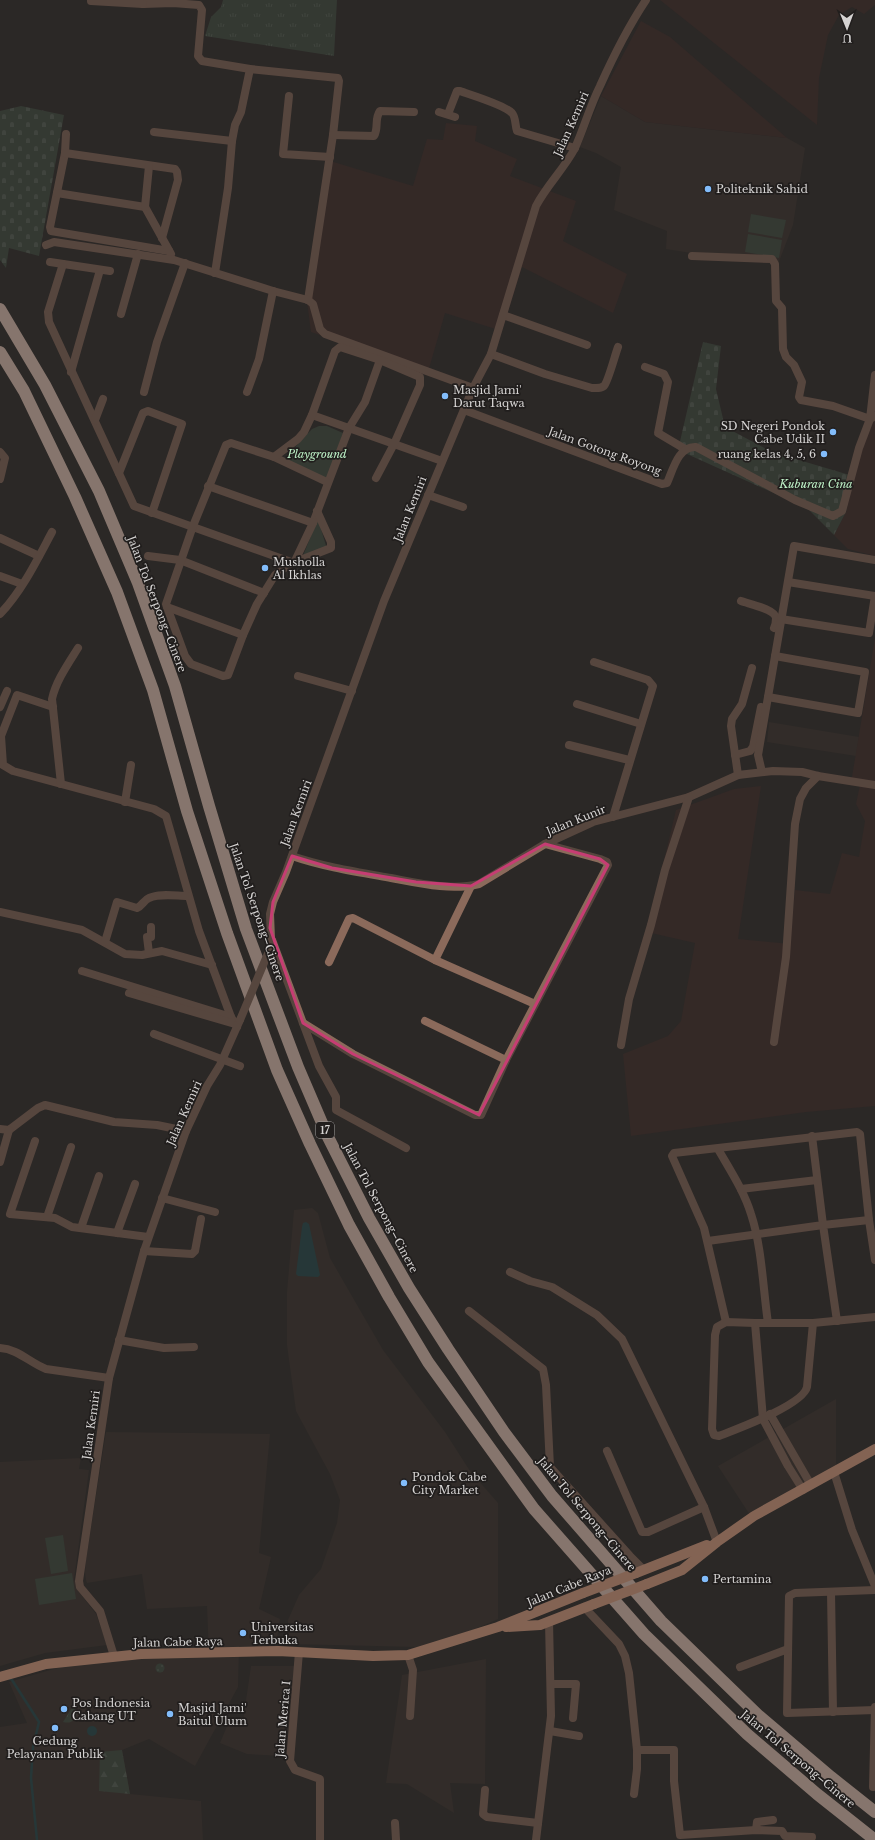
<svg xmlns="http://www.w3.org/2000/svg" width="875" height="1840" font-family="'Libre Baskerville',serif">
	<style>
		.built { fill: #3a322d }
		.industrial { fill: #3e2a27 }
		.grass { fill: url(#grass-tufts) }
		.forest { fill: url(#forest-firs) }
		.cemetery { fill: url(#cemetery-stones) }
		.park { fill: #3e4e41 }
		.garden { fill: url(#garden-dots) }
		.water { fill: #204a4e }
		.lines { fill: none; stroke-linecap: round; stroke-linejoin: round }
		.stream { stroke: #204a4e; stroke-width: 2.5 }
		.minor { stroke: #8b6a5b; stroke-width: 8 }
		.major { stroke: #eeac8b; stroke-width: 10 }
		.highway { stroke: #f4d3c3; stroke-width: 12 }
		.minor-bridge { stroke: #8b6a5b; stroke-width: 8 }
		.major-bridge { stroke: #eeac8b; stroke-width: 10 }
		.marked { fill: none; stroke: #c63d73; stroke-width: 3; stroke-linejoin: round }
		.poi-dot { fill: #82bcfa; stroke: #211e1d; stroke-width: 1.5 }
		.labels { text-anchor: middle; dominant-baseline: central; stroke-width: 3.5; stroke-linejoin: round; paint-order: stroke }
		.shield { fill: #211e1d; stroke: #9f9d9c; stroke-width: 1 }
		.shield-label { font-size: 10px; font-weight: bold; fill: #d5d3d2 }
		.street-label { font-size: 11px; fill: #d5d3d2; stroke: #211e1d }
		.poi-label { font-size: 11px; fill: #d5d3d2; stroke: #211e1d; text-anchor: start }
		.park-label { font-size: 11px; font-style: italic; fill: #bdf0c6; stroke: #211e1d }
	</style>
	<defs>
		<pattern id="grass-tufts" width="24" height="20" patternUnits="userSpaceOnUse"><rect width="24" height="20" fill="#3e4e41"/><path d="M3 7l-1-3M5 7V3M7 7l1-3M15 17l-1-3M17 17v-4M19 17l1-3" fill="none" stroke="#59675c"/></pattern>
		<pattern id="forest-firs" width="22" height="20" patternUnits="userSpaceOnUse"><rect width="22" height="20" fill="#3e4e41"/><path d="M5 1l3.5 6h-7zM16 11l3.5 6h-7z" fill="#59675c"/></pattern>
		<pattern id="cemetery-stones" width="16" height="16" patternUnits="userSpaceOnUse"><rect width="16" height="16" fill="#3e4e41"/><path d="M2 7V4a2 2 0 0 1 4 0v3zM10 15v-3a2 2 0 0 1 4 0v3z" fill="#59675c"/></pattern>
		<pattern id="garden-dots" width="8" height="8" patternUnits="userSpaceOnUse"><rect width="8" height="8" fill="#3e4e41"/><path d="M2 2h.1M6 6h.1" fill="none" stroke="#59675c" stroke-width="1.8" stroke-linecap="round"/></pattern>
	</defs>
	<rect width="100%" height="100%" fill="#2b2826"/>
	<g class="built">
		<polygon points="601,96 645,122 787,138 805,148 793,225 778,264 716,257 666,249 667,231 614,210 621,167 596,153 580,147"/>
		<polygon points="769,722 859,737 856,756 767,742"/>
		<polygon points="312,1208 318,1213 330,1258 383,1350 445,1432 470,1471 498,1503 498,1619 473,1630 418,1647 289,1644 288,1620 299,1595 321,1569 337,1523 340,1500 330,1474 296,1411 287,1345 287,1292 294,1210"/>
		<polygon points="836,1399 836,1467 750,1515 718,1466"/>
		<polygon points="106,1432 270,1434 259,1553 271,1557 259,1609 280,1619 276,1646 239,1646 238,1687 195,1766 149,1739 122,1750 130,1794 201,1801 203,1840 0,1840 0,1727 27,1723 9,1682 64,1666 150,1658 209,1655 207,1606 147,1609 142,1574 87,1583 86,1580 85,1573 86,1560"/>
		<polygon points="81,1458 79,1469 89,1470 74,1579 79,1592 96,1614 107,1645 45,1653 0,1666 0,1462"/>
		<polygon points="486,1659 485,1784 450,1783 454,1813 407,1784 386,1783 402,1675"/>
		<polygon points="251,1666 298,1666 284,1756 247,1754 220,1743 228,1724 243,1721"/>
	</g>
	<g class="industrial">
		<polygon points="660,0 875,0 875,5 864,14 852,7 839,15 828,35 819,78 817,125"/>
		<polygon points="641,21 670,37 787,138 645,122 601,96"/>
		<polygon points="446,123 477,126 475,141 517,159 510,176 576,201 563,241 627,274 613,313 522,267 502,331 445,313 428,372 311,332 306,294 327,160 413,186 427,139 443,140"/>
		<polygon points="873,420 875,420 875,556 848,549 834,535 846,512 859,450"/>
		<polygon points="875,638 875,1106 806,1112 631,1136 623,1054 668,1036 681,1021 695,943 647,932 676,810 734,789 761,786 738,939 790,944 795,890 830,894 842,853 859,857 865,821 856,804 860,785 851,783"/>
	</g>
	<g class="grass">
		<polygon points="223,0 337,0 334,56 205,36 211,17 221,7"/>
		<path d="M73,1706L77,1714C73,1721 72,1724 63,1722Z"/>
	</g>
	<polygon class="forest" points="122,1750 130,1794 99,1791 100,1752"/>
	<g class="cemetery">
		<polygon points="21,106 64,115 39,256 9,248 6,268 0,260 0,111"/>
		<polygon points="703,342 721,346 716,389 725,427 772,452 853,476 846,512 834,535 807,508 678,450"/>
	</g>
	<g class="park">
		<polygon points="751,214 786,220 782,238 748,232"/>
		<polygon points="748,234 782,240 779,258 745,252"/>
		<polygon points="319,426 327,426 343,433 327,479 284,459 312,429"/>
		<polygon points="318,519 327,549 302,558"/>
		<polygon points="63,1535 68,1571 51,1574 45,1538"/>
		<polygon points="72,1573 76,1599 39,1605 35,1579"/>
	</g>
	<circle class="garden" cx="160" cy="1668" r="4.5"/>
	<g class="water">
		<polygon points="306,1222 309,1224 320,1275 318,1277 298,1276 296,1274 302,1227 303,1223"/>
		<circle cx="92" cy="1731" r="5"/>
	</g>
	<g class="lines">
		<polyline class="stream" points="8,1678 12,1680 39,1722 33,1747 31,1778 37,1840"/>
		<g class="minor">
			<polyline points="143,0 143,4 173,3 199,5 202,10 198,56 202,61 250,69 338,78 339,81 333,135 308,300"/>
			<polyline points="91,1 143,4"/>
			<polyline points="289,96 283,154 330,157"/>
			<polyline points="439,112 455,117"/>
			<path d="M448,114L457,91H460C471,95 505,105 512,113C516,117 515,126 517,131L575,148"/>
			<polyline points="154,132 232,141"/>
			<polyline points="66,134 65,153 50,227 51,231 169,251"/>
			<path d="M333,135L374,136C379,128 374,119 380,111L414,112"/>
			<polyline points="65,153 175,169 177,172 178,180 162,238"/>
			<polyline points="57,193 145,207 171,254"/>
			<polyline points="145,207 149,166"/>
			<polyline points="46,245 54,242 174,260 273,291 308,300 313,304 320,329 325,334 473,388"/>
			<polyline points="692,256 772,259 775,264 776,301 782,308 783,349 786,357 794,365 802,382 799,397 801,400 833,406 870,419 875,375"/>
			<polyline points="50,262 110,271"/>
			<polyline points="63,264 48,312 49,322 134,506 294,563 313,523 349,428 365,402 380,360"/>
			<polyline points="215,273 228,188 232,141 235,125 241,112 250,69"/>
			<polyline points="121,314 138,254"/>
			<polyline points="503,315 587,345"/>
			<path d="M491,354L545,374L592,388C596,388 600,389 604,386C608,382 615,355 618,347"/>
			<polyline points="645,367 664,374 668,382 658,433 685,449"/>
			<polyline points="71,372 100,270"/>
			<polyline points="144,392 157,342 185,263"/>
			<polyline points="247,392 259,359 273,291"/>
			<path d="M464,410L662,484L667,483C673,470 678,446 696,447L795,500L833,516L842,511L859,448L870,419L875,416"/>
			<polyline points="312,415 442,461"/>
			<polyline points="95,420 103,399"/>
			<polyline points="0,452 5,458 0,479"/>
			<polyline points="274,457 327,482"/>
			<polyline points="119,473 143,413 148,411 182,424 152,513"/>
			<polyline points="208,486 313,523"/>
			<polyline points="428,495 463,507"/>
			<polyline points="0,538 39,556"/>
			<polyline points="148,556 180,560 264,593"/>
			<polyline points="0,576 22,584"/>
			<polyline points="788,582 875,596"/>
			<path d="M741,601C749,604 775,609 776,618C776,621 775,626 774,628"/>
			<polyline points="167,607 185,656 191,664 223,676 228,675 243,635 257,604 275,575 290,564 331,548 331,542 317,511"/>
			<path d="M0,614C22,591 37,560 52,532"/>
			<polyline points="781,619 869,633 875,596"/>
			<polyline points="243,635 167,607 166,604 193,526 226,445 231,443 274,457 298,439 304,432 312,415 335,351 340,347 380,360 420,377 420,385 394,444 376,478"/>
			<polyline points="594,662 648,680 653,686 613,817"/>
			<polyline points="298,676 352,691"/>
			<polyline points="768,697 858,713 865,672 775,656"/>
			<polyline points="577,704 641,724"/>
			<polyline points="0,707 7,691"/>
			<polyline points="53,707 17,695 1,736 3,765 13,771 154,809 166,816 199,931 231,1017 237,1027"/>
			<polyline points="569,745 629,760"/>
			<polyline points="735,755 750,751 753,747 761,707"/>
			<polyline points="762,772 758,755 794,546 875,560"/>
			<polyline points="738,775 731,726 732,719 742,704 752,668"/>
			<path d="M61,784L52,699C56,681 68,664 78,648"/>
			<polyline points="125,802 131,765"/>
			<path d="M292,856C324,867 357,872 391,878C418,883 451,891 479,884L545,844L593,822L689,797L738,775L773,771L802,772L818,776L875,785"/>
			<polyline points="0,912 82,930 125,954 142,955 162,951 212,965"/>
			<polyline points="272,940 319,1066 336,1097 336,1110 406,1148"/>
			<path d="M105,942L117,902L137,908C142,906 144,900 149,898C160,893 176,896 188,896"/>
			<path d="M269,951L271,939L270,914L273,902L286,872L384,601L473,388L491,354L536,206C547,185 564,169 575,148C584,128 590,106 600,86C613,57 628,27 646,0"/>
			<polyline points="149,953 147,937 151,937 151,927"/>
			<polyline points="435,960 471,886"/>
			<polyline points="329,962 349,919 353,918 435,960 535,1004"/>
			<polyline points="82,971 231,1017"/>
			<polyline points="129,993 235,1024"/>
			<polyline points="425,1021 506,1060"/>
			<polyline points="303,1023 353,1054 475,1115 481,1115 506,1060 608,865 607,862 600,859 545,844"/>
			<polyline points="154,1034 240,1066"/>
			<polyline points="774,1042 786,957 795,824 800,799 806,788 818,776"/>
			<polyline points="621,1045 629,999 637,972 651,925 665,870 689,797"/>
			<polyline points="0,1129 9,1130 38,1108 45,1105 114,1122 157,1125 186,1131"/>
			<polyline points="35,1141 10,1214 55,1218 72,1227 148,1237"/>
			<path d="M718,1149C730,1170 744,1191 751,1214C762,1247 763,1289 768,1323"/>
			<polyline points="0,1162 9,1130"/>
			<polyline points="741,1189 817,1180"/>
			<polyline points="162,1198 215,1212"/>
			<polyline points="47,1217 71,1147"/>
			<polyline points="81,1228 99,1176"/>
			<polyline points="117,1233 135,1184"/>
			<polyline points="708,1241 823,1225 812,1136"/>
			<polyline points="144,1251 192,1254 195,1251 201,1219"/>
			<polyline points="510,1272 530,1281 552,1287 597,1315 622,1339 704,1507 717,1542"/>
			<polyline points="469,1311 543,1369 546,1385 550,1467 630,1556 644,1570"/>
			<polyline points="837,1321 823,1225 869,1220"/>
			<polyline points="726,1322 704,1228 672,1156 674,1153 857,1132 860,1134 869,1220 875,1260"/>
			<polyline points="755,1323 763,1419 788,1466 803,1490"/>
			<path d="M813,1323L807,1387C803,1405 737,1429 719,1436L714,1435L712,1429L715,1335L717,1327L726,1322L755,1323H813L875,1317"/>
			<polyline points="119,1340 164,1348 194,1347"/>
			<path d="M0,1348C18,1349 30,1363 46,1369L109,1378"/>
			<polyline points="770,1414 811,1485"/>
			<polyline points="607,1451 642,1532 648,1532 704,1507"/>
			<polyline points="834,1472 852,1530 875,1586"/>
			<polyline points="875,1590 795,1593 789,1596 787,1713 875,1710"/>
			<polyline points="831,1592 833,1712"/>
			<polyline points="584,1607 619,1644 625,1656 629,1673 637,1750 637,1769 634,1794"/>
			<polyline points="299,1652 290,1761 295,1770 320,1779 320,1840"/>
			<polyline points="408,1655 413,1670 410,1716"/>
			<polyline points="114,1656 100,1611 80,1587 79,1581 109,1378 144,1251 186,1131 207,1086 220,1065 240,1020"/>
			<polyline points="740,1667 788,1649"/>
			<polyline points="551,1684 576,1684 573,1718"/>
			<polyline points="550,1731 579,1736"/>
			<polyline points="637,1750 674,1750 674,1781 680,1835 756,1830 782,1831 785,1836 812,1837"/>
			<polyline points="873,1787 875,1707"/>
			<polyline points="485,1790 483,1814 487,1817 538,1823"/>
			<polyline points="395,1823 396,1840"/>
			<polyline points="756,1830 757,1822 773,1820"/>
			<polyline points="536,1840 551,1716 549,1621"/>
		</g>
		<g class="major">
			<polyline points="636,1573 707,1545"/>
			<polyline points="647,1584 682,1570 717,1542 754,1516 875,1449"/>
			<polyline points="506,1627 540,1625 594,1604"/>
			<polyline points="0,1677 46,1664 141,1654 278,1651 373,1656 408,1655 498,1627 583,1593"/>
		</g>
		<g class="highway">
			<polyline points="0,309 45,385 99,491 138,583 175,686 209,806 246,929 298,1067 328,1137 369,1218 409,1288 448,1349 504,1432 552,1496 661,1621 758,1715 831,1777 875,1812"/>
			<polyline points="0,352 24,391 75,497 117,592 153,690 187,811 227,933 277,1070 310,1144 349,1225 389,1297 428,1362 534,1509 644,1634 747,1734 817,1794 875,1840"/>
		</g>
		<polyline class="minor-bridge" points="240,1020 269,951"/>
		<g class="major-bridge">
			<polyline points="583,1593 636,1573"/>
			<polyline points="594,1604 647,1584"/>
		</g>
	</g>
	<path d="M0 0H875V1840H0ZM545,844L600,859L608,865L479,1115L353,1054L303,1023L270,928L273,902L292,856L332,868L416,882L471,886Z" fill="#2b2826" fill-opacity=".55" fill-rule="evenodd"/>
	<path class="marked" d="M545,844L600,859L608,865L479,1115L353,1054L303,1023L270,928L273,902L292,856L332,868L416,882L471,886Z"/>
	<g class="poi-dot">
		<circle cx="708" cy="189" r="4"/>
		<circle cx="445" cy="396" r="4"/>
		<circle cx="833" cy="432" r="4"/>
		<circle cx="824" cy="454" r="4"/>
		<circle cx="265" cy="568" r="4"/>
		<circle cx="404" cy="1483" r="4"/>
		<circle cx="705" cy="1579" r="4"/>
		<circle cx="243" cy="1633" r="4"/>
		<circle cx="64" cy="1709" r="4"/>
		<circle cx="170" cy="1714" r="4"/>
		<circle cx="55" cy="1728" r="4"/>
	</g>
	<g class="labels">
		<rect class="shield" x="316" y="1122" width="18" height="16" rx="3"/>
		<g class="shield-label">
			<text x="325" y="1130">17</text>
		</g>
		<g class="street-label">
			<text transform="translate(571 124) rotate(-66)">Jalan Kemiri</text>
			<text transform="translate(605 451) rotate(20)">Jalan Gotong Royong</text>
			<text transform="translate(410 509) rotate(-68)">Jalan Kemiri</text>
			<text transform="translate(157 604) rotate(69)">Jalan Tol Serpong–Cinere</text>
			<text transform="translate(296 813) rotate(-70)">Jalan Kemiri</text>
			<text transform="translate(576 820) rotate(-22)">Jalan Kunir</text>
			<text transform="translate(257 912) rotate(71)">Jalan Tol Serpong–Cinere</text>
			<text transform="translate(184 1113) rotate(-66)">Jalan Kemiri</text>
			<text transform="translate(381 1208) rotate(62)">Jalan Tol Serpong–Cinere</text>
			<text transform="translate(91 1425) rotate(-82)">Jalan Kemiri</text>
			<text transform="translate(587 1514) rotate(50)">Jalan Tol Serpong–Cinere</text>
			<text transform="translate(569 1586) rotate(-22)">Jalan Cabe Raya</text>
			<text transform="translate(178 1642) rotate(-1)">Jalan Cabe Raya</text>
			<text transform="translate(283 1719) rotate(-85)">Jalan Merica I</text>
			<text transform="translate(798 1759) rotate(40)">Jalan Tol Serpong–Cinere</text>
		</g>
		<g class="poi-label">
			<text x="716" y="189">Politeknik Sahid</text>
			<text x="453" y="390">Masjid Jami'<tspan x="453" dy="13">Darut Taqwa</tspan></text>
			<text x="825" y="426" text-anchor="end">SD Negeri Pondok<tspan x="825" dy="13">Cabe Udik II</tspan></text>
			<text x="816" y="454" text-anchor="end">ruang kelas 4, 5, 6</text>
			<text x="273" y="562">Musholla<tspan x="273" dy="13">Al Ikhlas</tspan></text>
			<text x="412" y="1477">Pondok Cabe<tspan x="412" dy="13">City Market</tspan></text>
			<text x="713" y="1579">Pertamina</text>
			<text x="251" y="1627">Universitas<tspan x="251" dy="13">Terbuka</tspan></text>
			<text x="72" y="1703">Pos Indonesia<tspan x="72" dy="13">Cabang UT</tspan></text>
			<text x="178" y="1708">Masjid Jami'<tspan x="178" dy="13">Baitul Ulum</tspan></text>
			<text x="55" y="1741" text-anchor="middle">Gedung<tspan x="55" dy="13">Pelayanan Publik</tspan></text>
		</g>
		<g class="park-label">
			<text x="317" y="454">Playground</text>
			<text x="816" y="484">Kuburan Cina</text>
		</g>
	</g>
	<g transform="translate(847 28) rotate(179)" stroke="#211e1d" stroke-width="3" paint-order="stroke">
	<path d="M0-3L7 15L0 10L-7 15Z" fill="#d5d3d2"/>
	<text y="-6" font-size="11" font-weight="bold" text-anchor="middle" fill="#d5d3d2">U</text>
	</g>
</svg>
